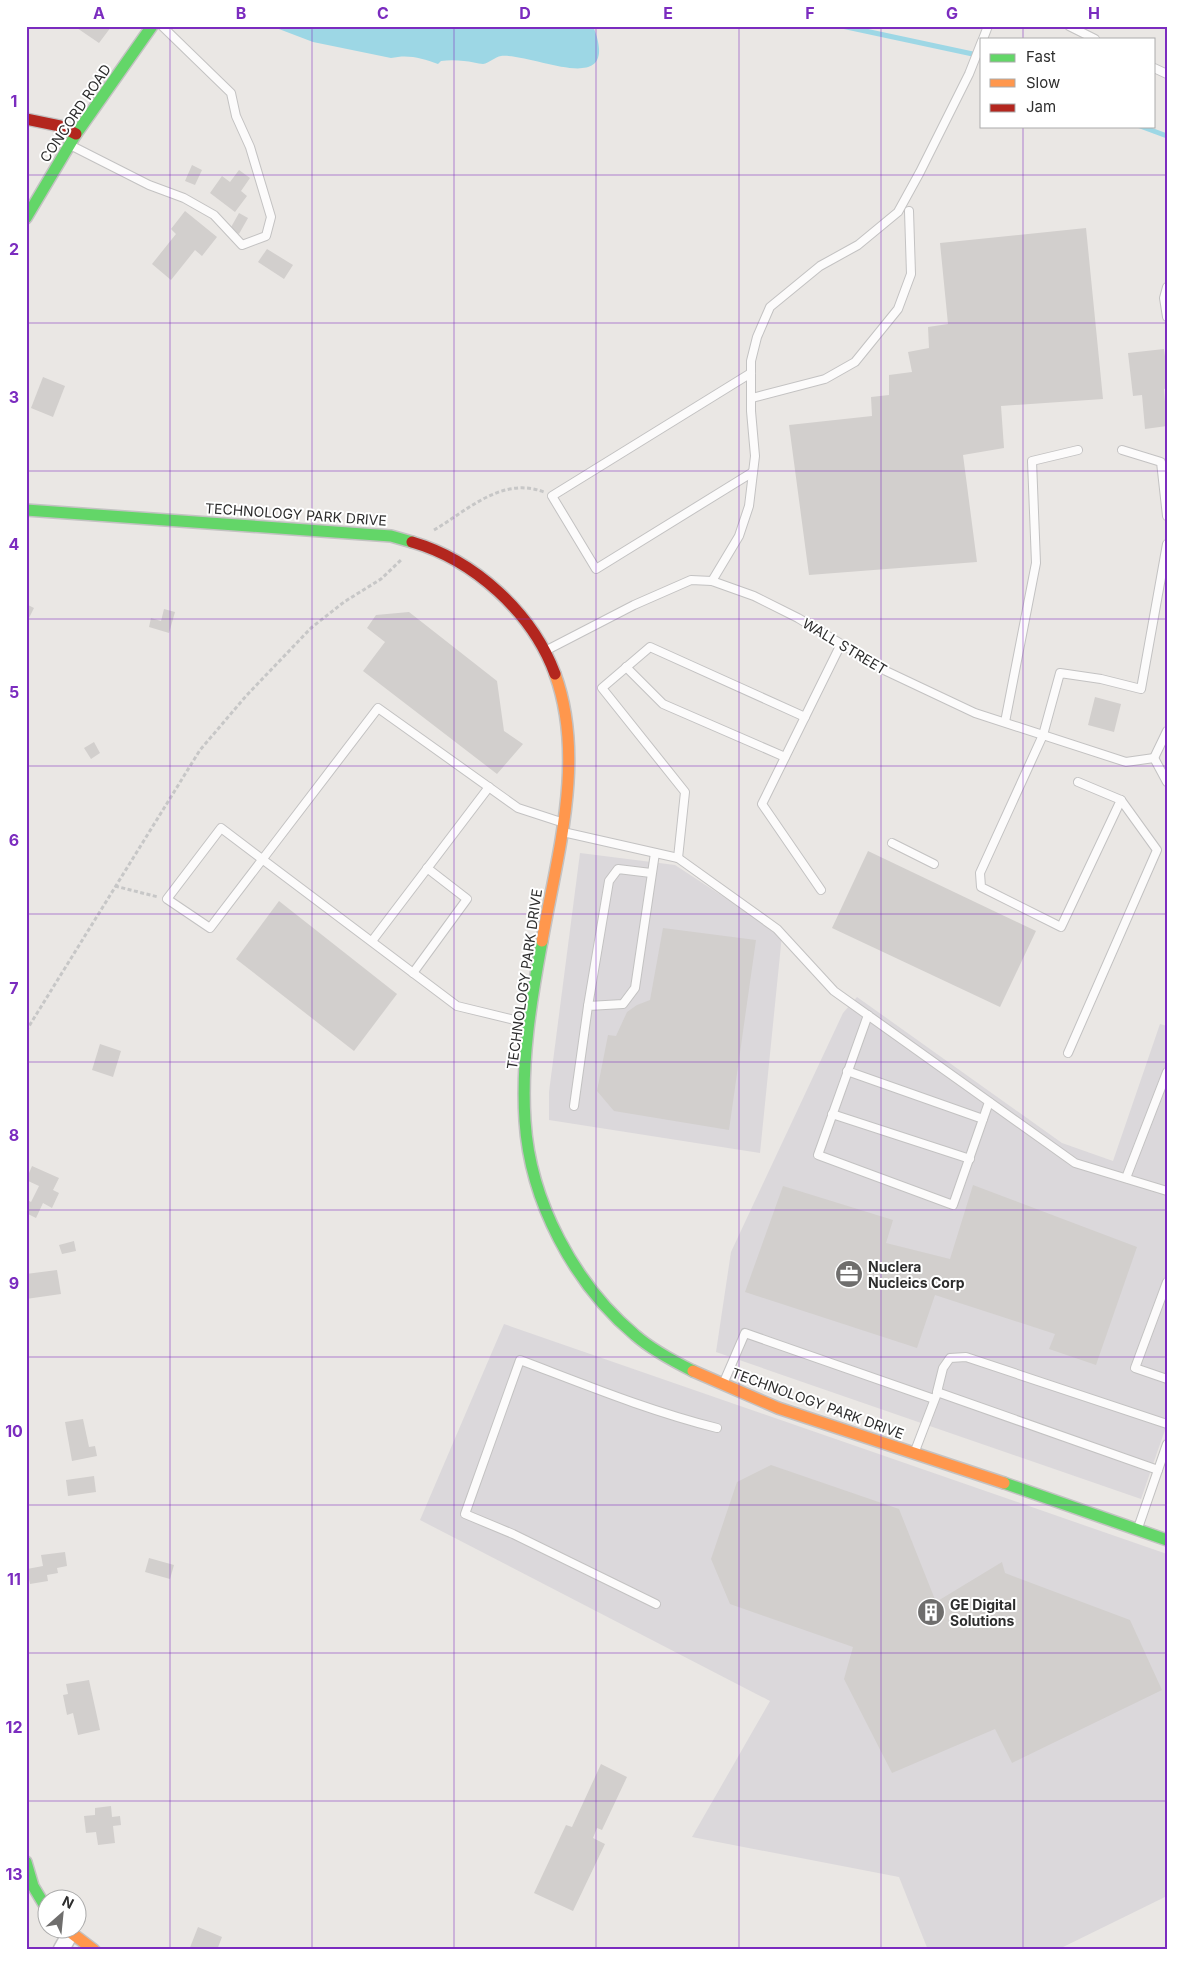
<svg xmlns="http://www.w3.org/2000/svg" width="1193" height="1976" font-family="Inter,sans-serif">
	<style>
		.industrial { fill: #dbd8db }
		.water { fill: #9dd7e5 }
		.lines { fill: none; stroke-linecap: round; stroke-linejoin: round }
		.stream { stroke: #9dd7e5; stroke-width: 5 }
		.building { fill: #d2cfcd }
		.lane-casing { stroke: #c3c2c2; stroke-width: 10 }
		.street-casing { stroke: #c3c2c2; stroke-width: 18 }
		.fast-casing { stroke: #c3c2c2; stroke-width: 14 }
		.slow-casing { stroke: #c3c2c2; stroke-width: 14 }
		.jam-casing { stroke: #c3c2c2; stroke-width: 14 }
		.path { stroke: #c7c7c7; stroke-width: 3; stroke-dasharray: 4 2.5; stroke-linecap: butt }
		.lane { stroke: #fcfbfb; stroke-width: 8 }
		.street { stroke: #fcfbfb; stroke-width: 15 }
		.fast { stroke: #63d668; stroke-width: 11 }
		.slow { stroke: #ff974d; stroke-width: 11 }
		.jam { stroke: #b3261e; stroke-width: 11 }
		.grid { fill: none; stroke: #7b2cbf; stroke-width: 1; stroke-opacity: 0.55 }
		.labels { text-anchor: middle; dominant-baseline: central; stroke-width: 4; stroke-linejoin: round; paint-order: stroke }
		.street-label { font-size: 14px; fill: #2d2d2d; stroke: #fff }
		.poi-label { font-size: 14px; font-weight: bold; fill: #2d2d2d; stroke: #fff; text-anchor: start }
		.neatline { fill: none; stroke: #7b2cbf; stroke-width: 2 }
		.grid-label { font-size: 16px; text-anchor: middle; font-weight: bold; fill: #7b2cbf }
	</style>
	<rect width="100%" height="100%" fill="#eae7e4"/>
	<g class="industrial">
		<polygon points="580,853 675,865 782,935 760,1153 549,1120 549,1092"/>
		<polygon points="857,997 1062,1143 1113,1161 1160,1024 1167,1026 1167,1424 1141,1499 716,1352 731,1252 843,1013"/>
		<polygon points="504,1324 1167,1554 1167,1896 1057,1950 928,1950 899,1877 692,1837 770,1701 420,1520"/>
	</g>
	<path class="water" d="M271,26H593C623,101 534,53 501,56C495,57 489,63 483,64C478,64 470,61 464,61C456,60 448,60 441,61L438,64C422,58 408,54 391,58L313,42Z"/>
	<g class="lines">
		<g class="stream">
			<polyline points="842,26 982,56"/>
			<polyline points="1140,126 1167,136"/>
		</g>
	</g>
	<g class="building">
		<polygon points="74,26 110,26 111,27 99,43"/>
		<polygon points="192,165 202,170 195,185 185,181"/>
		<polygon points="239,170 250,178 241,191 247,196 235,212 210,193 222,176 230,182"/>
		<polygon points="185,211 217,237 202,256 195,250 171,280 152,264 176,234 171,229"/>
		<polygon points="239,213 248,218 239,234 230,229"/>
		<polygon points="1086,228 1103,399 1001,406 1004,448 963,455 977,562 809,575 789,425 872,416 871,397 889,395 889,375 912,372 908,352 929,348 928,327 948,324 940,243"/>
		<polygon points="267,249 293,265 284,279 258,262"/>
		<polygon points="1164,349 1167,371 1167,388 1164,389 1167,426 1145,429 1142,395 1133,396 1128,353"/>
		<polygon points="43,377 65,386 53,417 31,408"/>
		<polygon points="26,604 34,608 26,624"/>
		<polygon points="164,609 175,612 169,633 149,627 151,618 161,621"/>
		<polygon points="409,612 497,681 504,731 523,744 497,774 363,671 385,642 367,628 376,615"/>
		<polygon points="1095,697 1121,704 1114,732 1088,725"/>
		<polygon points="94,742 100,753 91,759 84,748"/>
		<polygon points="868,851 1036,931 1000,1007 832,928"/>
		<polygon points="279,901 397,994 354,1051 236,959"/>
		<polygon points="663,928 756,940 729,1130 614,1111 597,1091 608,1035 616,1036 627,1012 637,1005 650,1000"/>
		<polygon points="100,1044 121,1051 113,1077 92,1070"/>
		<polygon points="32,1166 59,1178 53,1190 59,1193 52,1208 43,1203 36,1218 26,1213 26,1199 31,1202 39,1186 26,1180"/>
		<polygon points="973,1185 1137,1247 1096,1365 1049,1349 1055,1334 935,1295 917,1348 745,1292 783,1186 893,1220 886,1243 950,1259"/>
		<polygon points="74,1241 76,1251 62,1254 59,1245"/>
		<polygon points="57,1270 61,1294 26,1299 26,1274"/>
		<polygon points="83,1419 89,1447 95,1446 97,1456 72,1461 65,1422"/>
		<polygon points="771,1465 899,1509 936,1602 1002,1562 1005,1573 1130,1620 1162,1690 1012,1763 995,1729 892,1773 844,1679 853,1647 730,1604 711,1559 737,1482"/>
		<polygon points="94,1476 96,1492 68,1496 66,1480"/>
		<polygon points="65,1552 67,1566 57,1568 58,1573 47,1575 48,1581 30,1584 27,1569 43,1566 41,1555"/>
		<polygon points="149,1558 174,1565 170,1579 145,1572"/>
		<polygon points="89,1680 100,1730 78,1735 73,1713 67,1715 63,1695 68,1694 66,1684"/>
		<polygon points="601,1764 627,1777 602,1830 597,1828 593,1838 605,1844 573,1911 534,1893 566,1825 572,1827"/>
		<polygon points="111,1806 112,1817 120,1816 121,1825 113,1826 115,1843 98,1845 96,1832 86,1833 84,1816 95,1815 95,1808"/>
		<polygon points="198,1927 222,1937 217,1950 189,1950"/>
	</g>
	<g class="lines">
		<g class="lane-casing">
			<g id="lane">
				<polyline points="1069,26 1095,39"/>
				<polyline points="983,39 988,26"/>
				<polyline points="1154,68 1167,74"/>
				<polyline points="72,146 149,185 184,198 214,215 242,245 266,236 271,217 250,147 236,116 231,93 162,26"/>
				<polyline points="1167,287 1164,298 1167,317"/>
				<polyline points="751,373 552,496 596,569 753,472"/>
				<polyline points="752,398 825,379 855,362 898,309 911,274 909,211"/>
				<polyline points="1122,450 1161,462 1167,516"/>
				<polyline points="712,581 739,536 749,506 755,456 751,411 751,361 757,337 770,307 820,266 858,245 898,212 920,172 969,74 982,41"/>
				<polyline points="545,651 634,605 691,580 712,581 754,596 798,618 886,671 975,713 1126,762 1154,758"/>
				<polyline points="626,667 663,704 785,757"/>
				<polyline points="1005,722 1036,563 1032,461 1078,450"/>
				<polyline points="1154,758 1167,731"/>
				<polyline points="1154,758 1167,782"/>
				<polyline points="1078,782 1121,800 1061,927 981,887 980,873 1043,735 1060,673 1101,679 1141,689 1167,544"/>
				<polyline points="563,832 678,858 777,929 834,991 1075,1163 1167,1191"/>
				<polyline points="892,843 934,864"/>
				<polyline points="678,858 685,792 602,688 650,647 805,717"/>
				<polyline points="821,890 762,804 841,644"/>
				<polyline points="372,941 489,787"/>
				<polyline points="413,973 467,899 427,868"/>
				<polyline points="588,1006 609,881 618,869 651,873"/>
				<polyline points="868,1015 818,1155 953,1205 989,1102"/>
				<polyline points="527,1023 457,1006 221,828 167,899 210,928 378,708 518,808 561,822"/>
				<polyline points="1068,1053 1157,850 1121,800"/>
				<polyline points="847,1071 983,1119"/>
				<polyline points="574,1106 588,1006 623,1004 635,988 655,853"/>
				<polyline points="832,1114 970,1159"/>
				<polyline points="1126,1178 1167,1072"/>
				<polyline points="1167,1282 1135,1368 1167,1379"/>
				<polyline points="723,1384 745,1333 934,1399"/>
				<polyline points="915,1451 936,1396"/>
				<polyline points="1158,1470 937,1392 943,1368 950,1358 966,1357 1167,1424"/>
				<polyline points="1138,1528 1167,1444"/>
				<path d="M656,1604L513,1534L465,1514L520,1360C586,1385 649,1411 717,1428"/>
			</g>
		</g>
		<g class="street-casing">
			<polyline id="street" points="61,1950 70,1934"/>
		</g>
		<g class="fast-casing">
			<g id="fast">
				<polyline points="26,218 76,134 152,26"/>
				<polyline points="26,510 391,536 412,542"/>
				<path d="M542,941C531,1000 521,1061 525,1121C530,1201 574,1284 635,1335C652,1350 673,1361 693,1371"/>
				<polyline points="1004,1483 1167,1540"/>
				<polyline points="26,1862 33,1886 48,1911"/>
			</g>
		</g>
		<g class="slow-casing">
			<g id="slow">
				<path d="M542,941C557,855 586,759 555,674"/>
				<polyline points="693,1371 778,1408 1004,1483"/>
				<polyline points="65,1928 94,1950"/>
			</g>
		</g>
		<g class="jam-casing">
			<g id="jam">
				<polyline points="26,119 60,126 76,134"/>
				<path d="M412,542C474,560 532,612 555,674"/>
			</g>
		</g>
		<g class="path">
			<path d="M434,530C468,510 502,476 544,492"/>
			<polyline points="115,886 158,897"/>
			<polyline points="26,1031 200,750 246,696 311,628 344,602 381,579 402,559"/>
		</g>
		<use href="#lane" class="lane"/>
		<use href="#street" class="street"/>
		<use href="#fast" class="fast"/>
		<use href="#slow" class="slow"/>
		<use href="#jam" class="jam"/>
	</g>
	<path class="grid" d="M170,26V1950M312,26V1950M454,26V1950M596,26V1950M739,26V1950M881,26V1950M1023,26V39M1023,126V1950M26,175H1167M26,323H1167M26,471H1167M26,619H1167M26,766H1167M26,914H1167M26,1062H1167M26,1210H1167M26,1357H1167M26,1505H1167M26,1653H1167M26,1801H1167"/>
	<defs>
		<g id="office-disc" transform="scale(1.4375)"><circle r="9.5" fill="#6f6e6d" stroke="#fff"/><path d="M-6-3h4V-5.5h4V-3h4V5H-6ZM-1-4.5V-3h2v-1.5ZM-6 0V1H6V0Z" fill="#fff"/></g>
		<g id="building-disc" transform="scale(1.4375)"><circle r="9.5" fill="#6f6e6d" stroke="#fff"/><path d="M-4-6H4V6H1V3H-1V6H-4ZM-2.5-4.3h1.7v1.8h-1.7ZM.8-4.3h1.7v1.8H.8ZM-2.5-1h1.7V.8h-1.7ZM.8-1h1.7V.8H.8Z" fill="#fff"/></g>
	</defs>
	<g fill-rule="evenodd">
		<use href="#office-disc" x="849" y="1274"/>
		<use href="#building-disc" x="931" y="1612"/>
	</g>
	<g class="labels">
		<g class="street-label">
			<text transform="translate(75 113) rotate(-56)">CONCORD ROAD</text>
			<text transform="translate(296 514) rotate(4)">TECHNOLOGY PARK DRIVE</text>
			<text transform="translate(845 646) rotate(31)">WALL STREET</text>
			<text transform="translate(524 979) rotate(-82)">TECHNOLOGY PARK DRIVE</text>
			<text transform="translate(818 1403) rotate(20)">TECHNOLOGY PARK DRIVE</text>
		</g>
		<g class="poi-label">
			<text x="868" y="1266">Nuclera<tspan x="868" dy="16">Nucleics Corp</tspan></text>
			<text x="950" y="1604">GE Digital<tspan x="950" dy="16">Solutions</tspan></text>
		</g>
	</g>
	<rect width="1193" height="1976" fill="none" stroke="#ffffff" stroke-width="55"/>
	<rect x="980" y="38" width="175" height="90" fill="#ffffff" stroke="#ababab"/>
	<rect x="990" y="54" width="25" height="8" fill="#63d668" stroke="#ababab"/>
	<text x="1026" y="62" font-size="15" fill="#2d2d2d">Fast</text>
	<rect x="990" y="79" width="25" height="8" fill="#ff974d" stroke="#ababab"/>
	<text x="1026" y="88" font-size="15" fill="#2d2d2d">Slow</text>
	<rect x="990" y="104" width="25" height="8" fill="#b3261e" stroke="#ababab"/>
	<text x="1026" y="112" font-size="15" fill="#2d2d2d">Jam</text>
	<g transform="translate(62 1914) rotate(27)"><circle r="24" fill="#ffffff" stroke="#ababab"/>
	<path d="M0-4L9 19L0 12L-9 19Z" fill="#6f6e6d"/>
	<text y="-8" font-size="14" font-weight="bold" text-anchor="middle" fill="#2d2d2d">N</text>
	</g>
	<rect x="28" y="28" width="1138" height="1920" class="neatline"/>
	<g class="grid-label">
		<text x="99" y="19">A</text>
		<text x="241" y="19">B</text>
		<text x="383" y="19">C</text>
		<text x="525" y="19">D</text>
		<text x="668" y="19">E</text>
		<text x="810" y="19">F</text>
		<text x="952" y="19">G</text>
		<text x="1094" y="19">H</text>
		<text x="14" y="107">1</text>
		<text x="14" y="255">2</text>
		<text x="14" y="403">3</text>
		<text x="14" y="550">4</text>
		<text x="14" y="698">5</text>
		<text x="14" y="846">6</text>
		<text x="14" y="994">7</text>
		<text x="14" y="1141">8</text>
		<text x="14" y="1289">9</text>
		<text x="14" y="1437">10</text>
		<text x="14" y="1585">11</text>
		<text x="14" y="1733">12</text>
		<text x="14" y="1880">13</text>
	</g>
</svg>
